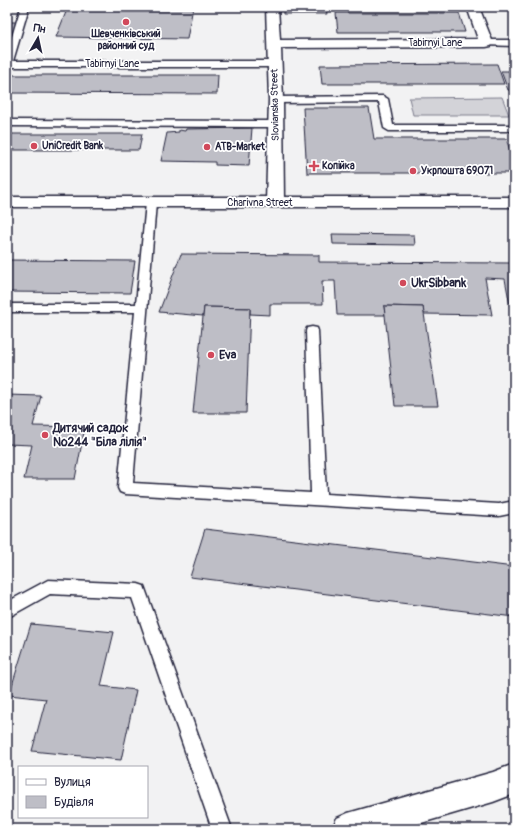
<svg xmlns="http://www.w3.org/2000/svg" width="521" height="836" font-family="Pangolin,sans-serif">
	<style>
		.green { fill: #d3d3d8; stroke: #7a7a8a }
		.building { fill: #bebec6; stroke: #22223b }
		.lines { fill: none; stroke-linecap: round; stroke-linejoin: round }
		.service-casing { stroke: #22223b; stroke-width: 3 }
		.minor-casing { stroke: #22223b; stroke-width: 3 }
		.tertiary-casing { stroke: #22223b; stroke-width: 3 }
		.secondary-casing { stroke: #22223b; stroke-width: 3 }
		.service { fill: #fff; fill-rule: evenodd }
		.minor { fill: #fff; fill-rule: evenodd }
		.tertiary { fill: #fff; fill-rule: evenodd }
		.secondary { fill: #fff; fill-rule: evenodd }
		.poi-dot { fill: #d1495b; stroke: #fff; stroke-width: 1.5 }
		.labels { text-anchor: middle; dominant-baseline: central; stroke-width: 3.5; stroke-linejoin: round; paint-order: stroke }
		.far-poi-label { font-size: 10px; font-weight: bold; fill: #22223b; stroke: #fff; text-anchor: start }
		.far-street-label { font-size: 10px; fill: #22223b; stroke: #fff }
		.poi-label { font-size: 12px; font-weight: bold; fill: #22223b; stroke: #fff; text-anchor: start }
	</style>
	<rect width="100%" height="100%" fill="#f2f2f3"/>
	<filter id="ink" filterUnits="userSpaceOnUse"><feTurbulence type="fractalNoise" baseFrequency=".025" numOctaves="2"/><feDisplacementMap in="SourceGraphic" scale="8" xChannelSelector="R" yChannelSelector="G"/><feConvolveMatrix kernelMatrix="1 2 1 2 8 2 1 2 1" color-interpolation-filters="sRGB"/></filter>
	<g filter="url(#ink)">
		<polygon class="green" points="502,97 509,115 413,115 409,98"/>
		<g class="building">
			<polygon points="68,7 193,7 187,39 56,37"/>
			<polygon points="283,7 326,7 327,14 283,14"/>
			<polygon points="336,13 459,13 465,32 338,32"/>
			<polygon points="7,22 17,22 7,47"/>
			<polygon points="497,64 504,84 322,84 320,65"/>
			<polygon points="501,71 514,71 514,90 508,90"/>
			<polygon points="7,75 218,75 217,94 7,93"/>
			<polygon points="303,108 369,108 374,139 506,139 514,161 514,173 307,173"/>
			<polygon points="252,128 249,166 215,165 215,162 161,161 167,133 179,132 179,130 185,131 186,129"/>
			<polygon points="7,134 142,134 139,150 7,150"/>
			<polygon points="332,234 414,235 415,245 333,244"/>
			<polygon points="181,254 319,255 319,262 514,263 514,316 512,316 505,279 485,278 492,315 424,314 423,307 384,306 385,315 337,315 335,281 322,281 323,304 270,304 270,315 250,314 250,308 204,307 203,316 159,312"/>
			<polygon points="7,260 135,261 130,293 7,292"/>
			<polygon points="384,306 423,307 438,406 395,406"/>
			<polygon points="204,307 250,308 246,413 193,413"/>
			<polygon points="7,395 41,396 33,426 85,427 75,479 24,479 32,445 7,444"/>
			<polygon points="205,529 514,567 514,617 190,577"/>
			<polygon points="31,624 114,632 101,686 136,690 121,760 32,751 46,699 9,695"/>
		</g>
		<g class="lines">
			<g class="service-casing">
				<g id="service">
					<polygon points="21,7 29,7 13,61 275,61 280,64 275,67 8,67 7,53"/>
					<polygon points="486,40 514,40 514,46 483,45 482,43"/>
					<polygon points="383,96 388,99 393,125 514,125 514,131 389,131 384,128 379,102 276,103 271,100 276,97"/>
					<polygon points="7,120 276,121 281,124 276,127 7,126"/>
					<polygon points="151,200 156,203 133,483 311,493 306,331 307,328 312,327 317,328 318,331 326,494 499,504 514,501 514,513 499,516 125,494 120,492 118,488 135,312 7,312 7,304 136,304 146,203"/>
					<polygon points="48,580 138,584 144,586 232,829 212,829 132,598 50,594 7,618 7,602"/>
				</g>
			</g>
			<g class="minor-casing">
				<polygon id="minor" points="266,7 278,7 280,40 478,39 467,7 479,7 493,43 491,46 486,47 281,48 283,100 284,202 281,206 275,207 269,206 266,202 269,100"/>
			</g>
			<g class="tertiary-casing">
				<rect id="tertiary" x="7" y="197" width="507" height="10"/>
			</g>
			<g class="secondary-casing">
				<polygon id="secondary" points="514,764 514,794 493,802 401,829 332,829 337,818 348,813 493,772"/>
			</g>
			<use href="#service" class="service"/>
			<use href="#minor" class="minor"/>
			<use href="#tertiary" class="tertiary"/>
			<use href="#secondary" class="secondary"/>
		</g>
	</g>
	<g class="poi-dot">
		<circle cx="126" cy="22" r="4"/>
		<circle cx="34" cy="146" r="4"/>
		<circle cx="207" cy="147" r="4"/>
		<path d="M312 160h4v4h4v4h-4v4h-4v-4h-4v-4h4z"/>
		<circle cx="413" cy="171" r="4"/>
		<circle cx="403" cy="283" r="4"/>
		<circle cx="211" cy="355" r="4"/>
		<circle cx="45" cy="435" r="4"/>
	</g>
	<g class="labels">
		<g class="far-poi-label">
			<text x="126" y="34" text-anchor="middle">Шевченківський<tspan x="126" dy="12">районний суд</tspan></text>
			<text x="42" y="146">UniCredit Bank</text>
			<text x="215" y="147">ATB-Market</text>
			<text x="322" y="166">Копійка</text>
			<text x="421" y="171">Укрпошта 69071</text>
		</g>
		<g class="far-street-label">
			<text x="435" y="43">Tabirnyi Lane</text>
			<text x="112" y="64">Tabirnyi Lane</text>
			<text transform="translate(275 105) rotate(-91)">Slovianska Street</text>
			<text x="260" y="203">Charivna Street</text>
		</g>
		<g class="poi-label">
			<text x="411" y="283">UkrSibbank</text>
			<text x="219" y="355">Eva</text>
			<text x="53" y="428">Дитячий садок<tspan x="53" dy="14">№244 "Біла лілія"</tspan></text>
		</g>
	</g>
	<rect width="521" height="836" fill="none" stroke="#fff" stroke-width="24"/>
	<rect x="12" y="12" width="497" height="812" fill="none" stroke="#22223b" stroke-width="1.5" filter="url(#ink)"/>
	<rect x="18" y="766" width="130" height="52" fill="#ffffff" stroke="#a7a7b1"/>
	<rect x="26" y="779" width="20" height="6" fill="#ffffff" stroke="#a7a7b1"/>
	<text x="54" y="786" font-size="12" fill="#22223b">Вулиця</text>
	<rect x="26" y="796" width="20" height="12" fill="#bebec6" stroke="#a7a7b1"/>
	<text x="54" y="806" font-size="12" fill="#22223b">Будівля</text>
	<g transform="translate(38 38) rotate(9)" stroke="#ffffff" stroke-width="3" paint-order="stroke">
	<path d="M0-3L7 15L0 10L-7 15Z" fill="#22223b"/>
	<text y="-6" font-size="11" font-weight="bold" text-anchor="middle" fill="#22223b">Пн</text>
	</g>
</svg>
